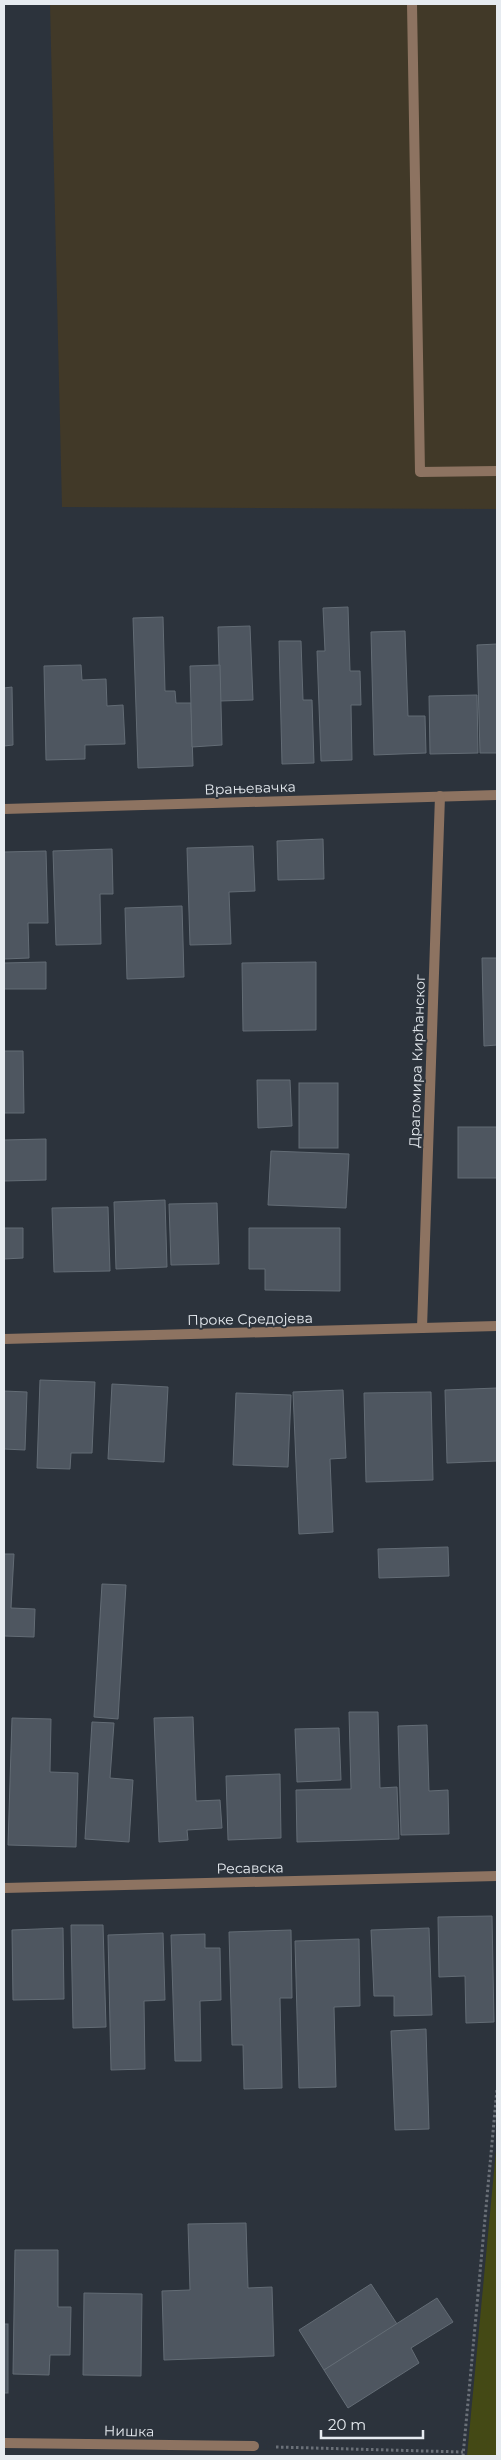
<svg xmlns="http://www.w3.org/2000/svg" width="501" height="2460" font-family="Montserrat,sans-serif">
	<style>
		.industrial { fill: #413928 }
		.green { fill: #444915 }
		.building { fill: #4e5660; stroke: #636c75 }
		.lines { fill: none; stroke-linecap: round; stroke-linejoin: round }
		.path { stroke: #6a7078; stroke-width: 3; stroke-dasharray: 2.5 2.5; stroke-linecap: butt }
		.service { stroke: #8d7361; stroke-width: 10 }
		.minor { stroke: #8d7361; stroke-width: 10 }
		.labels { text-anchor: middle; dominant-baseline: central; stroke-width: 4; stroke-linejoin: round; paint-order: stroke }
		.street-label { font-size: 14px; fill: #e6ebf0; stroke: #2c333c }
	</style>
	<rect width="100%" height="100%" fill="#2c333c"/>
	<polygon class="industrial" points="50,4 497,4 497,509 62,507"/>
	<polygon class="green" points="497,2140 497,2456 467,2456"/>
	<g class="building">
		<polygon points="348,607 350,671 360,671 361,705 351,705 352,760 321,761 317,651 325,651 323,608"/>
		<polygon points="163,617 165,691 175,691 176,703 191,703 193,766 138,768 133,618"/>
		<polygon points="250,626 253,700 220,701 218,627"/>
		<polygon points="405,631 408,716 425,716 426,753 374,755 371,632"/>
		<polygon points="279,641 301,641 303,700 312,700 314,763 282,764"/>
		<polygon points="497,644 497,753 480,753 477,645"/>
		<polygon points="81,665 82,680 106,679 107,706 123,705 125,744 85,745 85,759 46,760 44,666"/>
		<polygon points="220,665 222,745 192,747 190,666"/>
		<polygon points="12,687 13,745 4,746 4,688"/>
		<polygon points="477,695 478,753 430,754 429,696"/>
		<polygon points="323,839 324,879 278,880 277,841"/>
		<polygon points="253,846 255,891 229,892 231,944 190,945 187,848"/>
		<polygon points="112,849 113,894 100,894 101,944 56,945 53,851"/>
		<polygon points="46,851 48,923 28,923 29,958 4,959 4,852"/>
		<polygon points="182,906 184,977 127,979 125,908"/>
		<polygon points="482,958 497,958 497,1045 484,1046"/>
		<polygon points="46,962 46,989 4,989 4,963"/>
		<polygon points="316,962 316,1030 243,1031 242,963"/>
		<polygon points="4,1051 23,1051 24,1113 4,1113"/>
		<polygon points="257,1080 290,1080 292,1126 258,1128"/>
		<rect x="299" y="1083" width="39" height="65"/>
		<rect x="458" y="1127" width="39" height="51"/>
		<polygon points="46,1139 46,1180 4,1181 4,1140"/>
		<polygon points="271,1151 349,1154 346,1208 268,1205"/>
		<polygon points="165,1200 167,1267 116,1269 114,1202"/>
		<polygon points="217,1203 219,1264 171,1265 169,1204"/>
		<polygon points="108,1207 110,1271 54,1272 52,1208"/>
		<polygon points="4,1228 23,1228 23,1258 4,1259"/>
		<polygon points="249,1228 340,1228 340,1291 265,1290 265,1269 249,1269"/>
		<polygon points="40,1380 95,1382 92,1453 71,1453 70,1469 37,1468"/>
		<polygon points="112,1384 168,1387 164,1462 108,1459"/>
		<polygon points="497,1388 497,1461 447,1463 445,1390"/>
		<polygon points="343,1390 346,1458 330,1459 333,1532 299,1534 293,1392"/>
		<polygon points="4,1391 27,1392 25,1450 4,1449"/>
		<polygon points="431,1392 433,1480 366,1482 364,1393"/>
		<polygon points="236,1393 291,1395 288,1467 233,1465"/>
		<polygon points="448,1547 449,1576 379,1578 378,1549"/>
		<polygon points="4,1554 14,1554 11,1608 35,1609 34,1637 4,1636"/>
		<polygon points="102,1584 126,1585 118,1719 94,1717"/>
		<polygon points="349,1712 378,1712 380,1788 397,1787 399,1839 297,1842 296,1790 351,1789"/>
		<polygon points="193,1717 196,1801 220,1800 222,1828 187,1830 188,1840 159,1842 154,1718"/>
		<polygon points="12,1718 51,1719 50,1772 78,1773 76,1847 8,1845"/>
		<polygon points="92,1722 114,1723 110,1778 133,1780 129,1842 85,1839"/>
		<polygon points="427,1725 429,1791 448,1790 449,1834 401,1835 398,1726"/>
		<polygon points="339,1728 341,1780 297,1782 295,1729"/>
		<polygon points="280,1774 281,1838 228,1840 226,1776"/>
		<polygon points="492,1916 494,2022 466,2023 465,1976 439,1977 438,1917"/>
		<polygon points="71,1925 103,1925 106,2027 73,2028"/>
		<polygon points="63,1928 64,1999 13,2000 12,1930"/>
		<polygon points="429,1928 432,2015 394,2016 394,1996 374,1996 371,1930"/>
		<polygon points="291,1930 292,1998 280,1998 282,2088 244,2089 243,2045 232,2045 229,1932"/>
		<polygon points="163,1933 165,2000 144,2001 145,2069 111,2070 108,1935"/>
		<polygon points="205,1934 205,1948 220,1948 221,2000 200,2001 201,2061 175,2061 171,1935"/>
		<polygon points="359,1939 360,2006 334,2007 336,2087 299,2088 295,1941"/>
		<polygon points="426,2029 429,2129 395,2130 391,2031"/>
		<polygon points="246,2223 248,2288 272,2287 274,2356 164,2360 162,2291 190,2290 188,2224"/>
		<polygon points="15,2250 58,2250 58,2307 71,2307 70,2355 50,2355 49,2375 13,2374"/>
		<polygon points="371,2284 397,2324 324,2370 299,2330"/>
		<polygon points="84,2293 142,2294 141,2376 83,2375"/>
		<polygon points="437,2298 453,2322 411,2348 419,2363 348,2408 324,2370"/>
		<rect x="4" y="2324" width="4" height="69"/>
	</g>
	<g class="lines">
		<g class="path">
			<polyline points="276,2447 463,2452"/>
			<polyline points="463,2456 497,2089"/>
		</g>
		<polyline class="service" points="412,4 420,472 497,471"/>
		<g class="minor">
			<polyline points="4,809 497,795"/>
			<polyline points="422,1328 440,796"/>
			<polyline points="4,1339 497,1326"/>
			<polyline points="4,1888 497,1876"/>
			<polyline points="4,2443 254,2446"/>
		</g>
	</g>
	<g class="labels">
		<g class="street-label">
			<text transform="translate(250 788) rotate(-2)">Врањевачка</text>
			<text transform="translate(417 1061) rotate(-88)">Драгомира Кирћанског</text>
			<text transform="translate(250 1319) rotate(-1)">Проке Средојева</text>
			<text transform="translate(250 1868) rotate(-1)">Ресавска</text>
			<text transform="translate(129 2431) rotate(1)">Нишка</text>
		</g>
	</g>
	<rect width="501" height="2460" fill="none" stroke="#e6ebf0" stroke-width="10"/>
	<path d="M321 2430v8h102v-8" fill="none" stroke="#e6ebf0" stroke-width="2.5"/>
	<text x="328" y="2430" font-size="15" fill="#e6ebf0" stroke="#2c333c" stroke-width="4" paint-order="stroke">20 m</text>
</svg>
